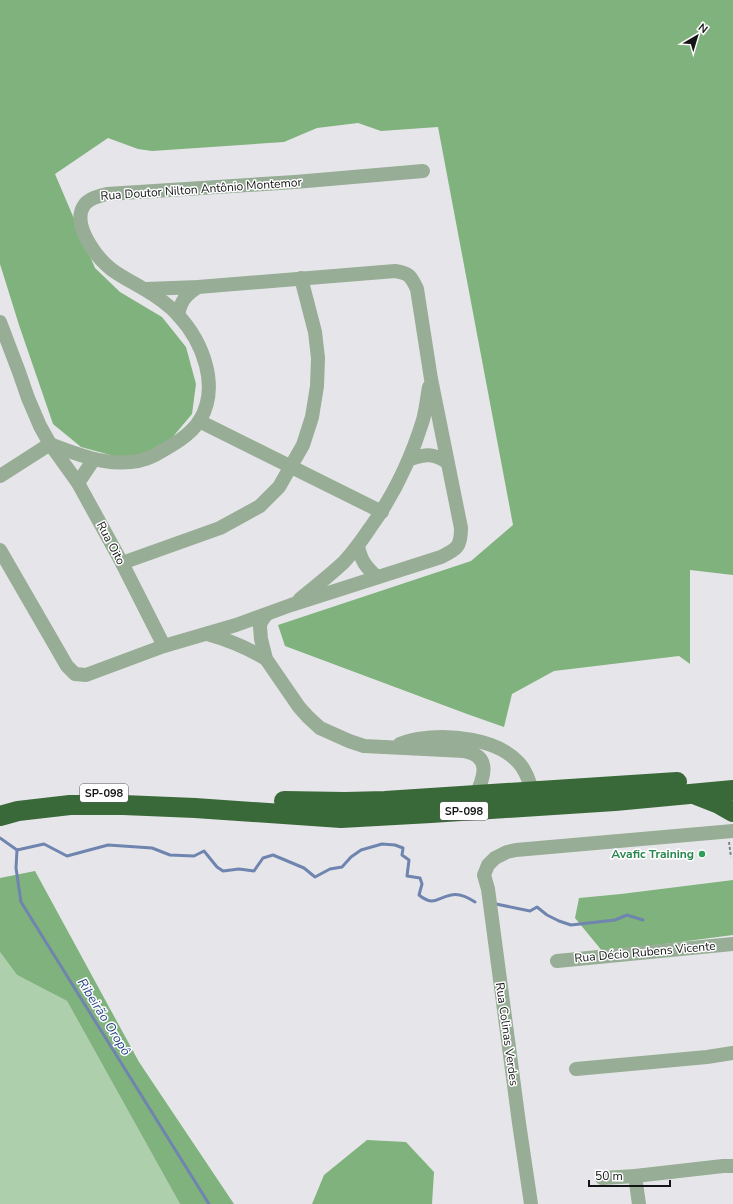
<svg xmlns="http://www.w3.org/2000/svg" width="733" height="1204" font-family="'Nunito Sans',sans-serif">
	<style>
		.green { fill: #adcfab }
		.forest { fill: #80b27d }
		.lines { fill: none; stroke-linecap: round; stroke-linejoin: round }
		.stream { stroke: #6f85af; stroke-width: 3 }
		.path { stroke: #818284; stroke-width: 2; stroke-dasharray: 3 2; stroke-linecap: butt }
		.minor { stroke: #97ad95; stroke-width: 14 }
		.highway { stroke: #3a6939; stroke-width: 20 }
		.leisure-dot { fill: #2e9e5b; stroke: #fff; stroke-width: 1.5 }
		.labels { text-anchor: middle; dominant-baseline: central; stroke-width: 3; stroke-linejoin: round; paint-order: stroke }
		.shield { fill: #fff; stroke: #5a5a5b; stroke-width: 1 }
		.shield-label { font-size: 11px; font-weight: bold; fill: #131415 }
		.street-label { font-size: 12px; fill: #131415; stroke: #fff }
		.leisure-label { font-size: 12px; font-weight: bold; fill: #27864d; stroke: #fff; text-anchor: end }
		.water-label { font-size: 13px; font-style: italic; fill: #234489; stroke: #fff }
	</style>
	<rect width="100%" height="100%" fill="#e6e6ea"/>
	<polygon class="green" points="0,952 17,975 67,1001 180,1204 0,1204"/>
	<g class="forest">
		<polygon points="0,0 733,0 733,575 690,570 690,664 679,656 554,671 512,694 504,727 467,714 285,646 278,625 471,561 513,525 438,127 381,131 358,123 317,128 284,142 152,151 138,149 108,138 55,174 95,268 120,292 162,317 186,347 196,384 192,414 171,439 146,456 114,456 81,447 53,424 19,325 0,264"/>
		<polygon points="35,871 139,1062 234,1204 180,1204 67,1001 17,975 0,952 0,878"/>
		<polygon points="733,880 733,935 603,952 575,918 579,898 621,894"/>
		<polygon points="367,1140 406,1142 434,1172 432,1204 312,1204 324,1175"/>
	</g>
	<g class="lines">
		<g class="stream">
			<polyline points="0,838 17,850 16,868 21,902 209,1204"/>
			<path d="M17,850L44,844L67,856L108,845L152,848L170,855L194,856L204,851L217,867L223,871L239,869L254,871L263,858L273,855L304,868L315,877L330,869L342,867L351,857L361,850L382,844L395,845L403,848L402,855L409,860L407,876L420,878L422,884L419,895C434,907 436,898 451,895C459,893 469,898 475,902"/>
			<polyline points="496,904 530,911 537,907 547,915 559,921 571,925 615,920 627,915 643,920"/>
		</g>
		<polyline class="path" points="729,842 731,857"/>
		<g class="minor">
			<path d="M178,315C181,300 186,295 198,287"/>
			<polyline points="0,322 19,372 28,398 40,426 50,444 78,483 122,563 164,646"/>
			<polyline points="199,421 382,512"/>
			<path d="M50,444C83,457 122,472 155,455C171,446 190,436 200,420C220,386 203,342 178,315C169,305 156,296 144,289C133,282 121,277 111,269C96,257 70,223 85,204C90,198 99,196 107,194L295,182L423,171"/>
			<path d="M410,459C426,454 433,453 447,462"/>
			<polyline points="0,476 50,444"/>
			<polyline points="78,483 94,459"/>
			<path d="M358,546C361,561 366,567 377,577"/>
			<path d="M0,550L67,666L75,674L86,675L164,646L236,625L291,605L441,557C457,549 461,547 461,528L431,379L417,289C411,276 409,273 395,271L198,287L146,289"/>
			<polyline points="122,563 220,528 260,506 279,487 303,445 312,417 317,386 318,358 315,332 301,278"/>
			<path d="M300,599C315,587 330,575 344,562C354,551 362,540 370,528C394,495 411,459 423,420C426,409 427,398 429,387"/>
			<path d="M266,615L261,622L260,627L261,639L266,659L299,707L308,717L320,728L349,741L364,746L464,751C492,756 484,777 476,795"/>
			<path d="M207,634C229,640 246,647 266,659"/>
			<path d="M400,744C406,742 412,740 418,739C448,734 496,738 518,762C526,770 529,781 533,792"/>
			<polyline points="557,961 733,944"/>
			<polyline points="576,1069 707,1057 733,1053"/>
			<polyline points="635,1176 639,1204"/>
			<polyline points="602,1178 635,1176 723,1166 733,1166"/>
			<polyline points="531,1204 519,1123 488,889 484,875 488,865 495,858 507,852 516,850 733,831"/>
		</g>
		<g class="highway">
			<polyline points="696,795 719,804 733,812"/>
			<polyline points="284,801 345,802 385,801 677,782"/>
			<polyline points="0,816 18,811 70,805 123,805 195,808 341,818 431,813 615,801 733,790"/>
		</g>
	</g>
	<circle class="leisure-dot" cx="702" cy="854" r="4"/>
	<g class="labels">
		<g class="shield">
			<rect x="80" y="784" width="48" height="18" rx="3"/>
			<rect x="440" y="802" width="48" height="18" rx="3"/>
		</g>
		<g class="shield-label">
			<text x="104" y="793">SP-098</text>
			<text x="464" y="811">SP-098</text>
		</g>
		<g class="street-label">
			<text transform="translate(201 189) rotate(-4)">Rua Doutor Nilton Antônio Montemor</text>
			<text transform="translate(111 543) rotate(62)">Rua Oito</text>
			<text transform="translate(645 952) rotate(-5)">Rua Décio Rubens Vicente</text>
			<text transform="translate(507 1034) rotate(82)">Rua Colinas Verdes</text>
		</g>
		<g class="leisure-label">
			<text x="694" y="854">Avafic Training</text>
		</g>
		<g class="water-label">
			<text transform="translate(104 1017) rotate(58)">Ribeirão Oropô</text>
		</g>
	</g>
	<g transform="translate(697 36) rotate(38)" stroke="#ffffff" stroke-width="3" paint-order="stroke">
	<path d="M0-3L7 15L0 10L-7 15Z" fill="#131415"/>
	<text y="-6" font-size="11" font-weight="bold" text-anchor="middle" fill="#131415">N</text>
	</g>
	<path d="M589 1180v6h81v-6" fill="none" stroke="#131415" stroke-width="2"/>
	<text x="595" y="1180" font-size="12" fill="#131415" stroke="#ffffff" stroke-width="3" paint-order="stroke">50 m</text>
</svg>
